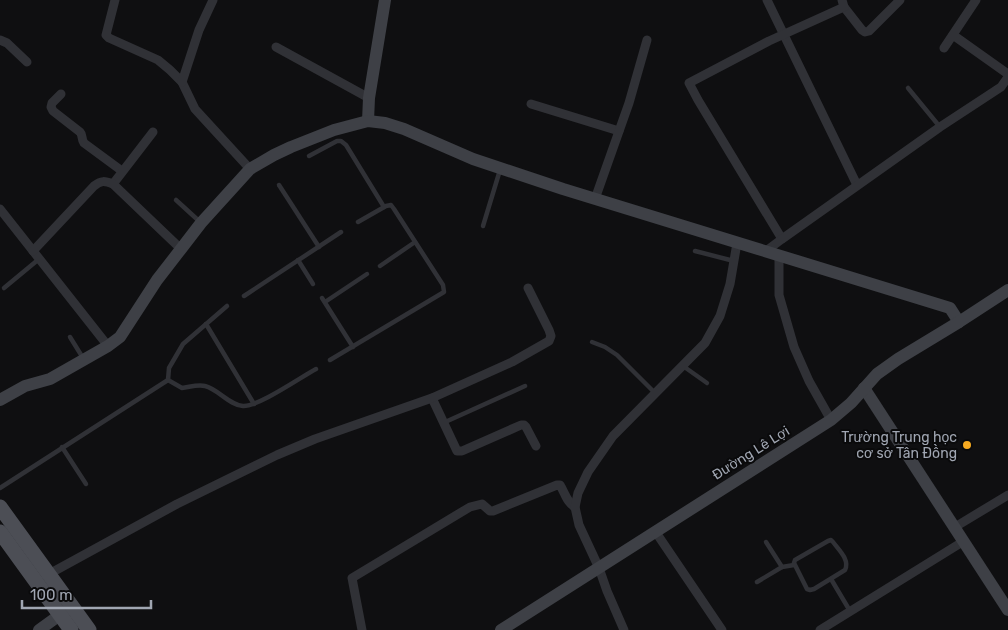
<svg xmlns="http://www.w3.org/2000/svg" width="1008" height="630" font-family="Rubik,sans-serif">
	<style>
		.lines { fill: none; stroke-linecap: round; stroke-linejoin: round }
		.lane { stroke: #303136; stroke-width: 4.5 }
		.street { stroke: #303136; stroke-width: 9 }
		.secondary { stroke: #3e4046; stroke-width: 12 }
		.primary { stroke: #4c4e55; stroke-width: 15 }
		.poi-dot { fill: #f7aa21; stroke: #0a0a0b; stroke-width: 2 }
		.labels { text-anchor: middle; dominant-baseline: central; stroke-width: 4; stroke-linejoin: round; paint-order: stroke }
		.poi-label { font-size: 14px; fill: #a0a6b2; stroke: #0a0a0b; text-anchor: end }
		.street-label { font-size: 14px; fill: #a0a6b2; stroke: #0a0a0b }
	</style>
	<rect width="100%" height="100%" fill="#0f0f11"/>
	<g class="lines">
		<g class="lane">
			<polyline points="908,88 940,127"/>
			<polyline points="309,156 337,141 341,141 346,145 384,207"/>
			<polyline points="279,185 319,247"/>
			<polyline points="176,200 199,221"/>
			<polyline points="483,226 500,170"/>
			<polyline points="695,251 734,261"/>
			<polyline points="298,260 313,284"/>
			<polyline points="380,266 415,242"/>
			<polyline points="4,288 39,259"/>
			<polyline points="244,296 341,232"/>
			<polyline points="322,298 353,347"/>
			<polyline points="325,302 367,274"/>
			<polyline points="206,324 254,404"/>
			<polyline points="70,337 83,358"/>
			<polyline points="592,342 605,347 617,355 655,393"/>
			<polyline points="330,360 444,292 443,285 394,209 391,205 386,206 358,222"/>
			<polyline points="683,366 707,383"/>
			<path d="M168,380L182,388C190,387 198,384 205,386C218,389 229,405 243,406C258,407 301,377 316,369"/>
			<polyline points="168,380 169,368 183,344 227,306"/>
			<polyline points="443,423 525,386"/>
			<polyline points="62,447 86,484"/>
			<polyline points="0,488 168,380"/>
			<path d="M831,540L833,542C839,550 850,560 845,570L814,589L810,590L807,589L794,563L795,560L828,541Z"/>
			<polyline points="766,542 782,567 794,565"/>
			<polyline points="831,579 850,611"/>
			<polyline points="757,582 782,567"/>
		</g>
		<g class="street">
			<polyline points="115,0 106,35 109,38 158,60 170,70 182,82 195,109 250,169"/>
			<polyline points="767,0 857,185"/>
			<polyline points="844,7 862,30 865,32 869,31 900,0"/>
			<polyline points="953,35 1008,74"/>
			<polyline points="0,40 7,43 27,62"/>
			<polyline points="276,47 369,98"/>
			<polyline points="944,48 976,0"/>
			<polyline points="182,82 199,30 213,0"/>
			<path d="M61,94L52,103L51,107L53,111L80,132C83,135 81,139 84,143L122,171"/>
			<polyline points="531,104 619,131"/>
			<polyline points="113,184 153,132"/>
			<polyline points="595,199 629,103 647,40"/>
			<polyline points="0,209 108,346"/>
			<polyline points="782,239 698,100 689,83 769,41 844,7 842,0"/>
			<path d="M33,251L94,186C101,180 105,181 113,184L181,249"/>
			<polyline points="766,251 782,239 940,127 1001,87 1008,77"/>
			<polyline points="779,255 779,295 794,347 809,381 831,420"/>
			<polyline points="432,398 457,451 462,451 521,425 524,425 526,427 536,446"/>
			<polyline points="955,527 1008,495"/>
			<polyline points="655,531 722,630"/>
			<polyline points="49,574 177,504 277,455 315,439 432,398 512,362 549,341 551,336 549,330 528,288"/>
			<path d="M362,630L352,578L470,507L482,504L490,511H493L557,485H560C565,493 567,503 575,507"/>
			<polyline points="624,630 607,591 599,568 579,525 575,507 578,493 588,472 613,436 705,343 720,316 730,284 737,243"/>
			<polyline points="820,630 964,541"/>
		</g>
		<g class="secondary">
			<polyline points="368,121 369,98 385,0"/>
			<polyline points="864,388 1008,610"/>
			<polyline points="0,400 25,386 50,379 108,346 120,337 157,280 181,249 201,223 250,169 274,155 291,147 334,130 368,121 385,123 404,129 473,159 563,189 950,308 959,322"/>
			<polyline points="39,630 68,609"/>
			<polyline points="501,630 831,420 851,403 877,374 898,359 959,322 1008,290"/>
		</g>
		<g class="primary">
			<polyline points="0,507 89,630"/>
			<polyline points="0,532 71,630"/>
		</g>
	</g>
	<circle class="poi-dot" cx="967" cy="445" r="5"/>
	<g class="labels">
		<g class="poi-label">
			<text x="957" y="437">Trường Trung học<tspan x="957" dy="16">cơ sở Tân Đồng</tspan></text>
		</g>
		<g class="street-label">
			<text transform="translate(751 453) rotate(-32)">Đường Lê Lợi</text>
		</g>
	</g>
	<path d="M22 600v8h129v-8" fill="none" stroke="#a0a6b2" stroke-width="2.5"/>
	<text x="30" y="600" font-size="15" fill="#a0a6b2" stroke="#0a0a0b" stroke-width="4" paint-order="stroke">100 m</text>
</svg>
